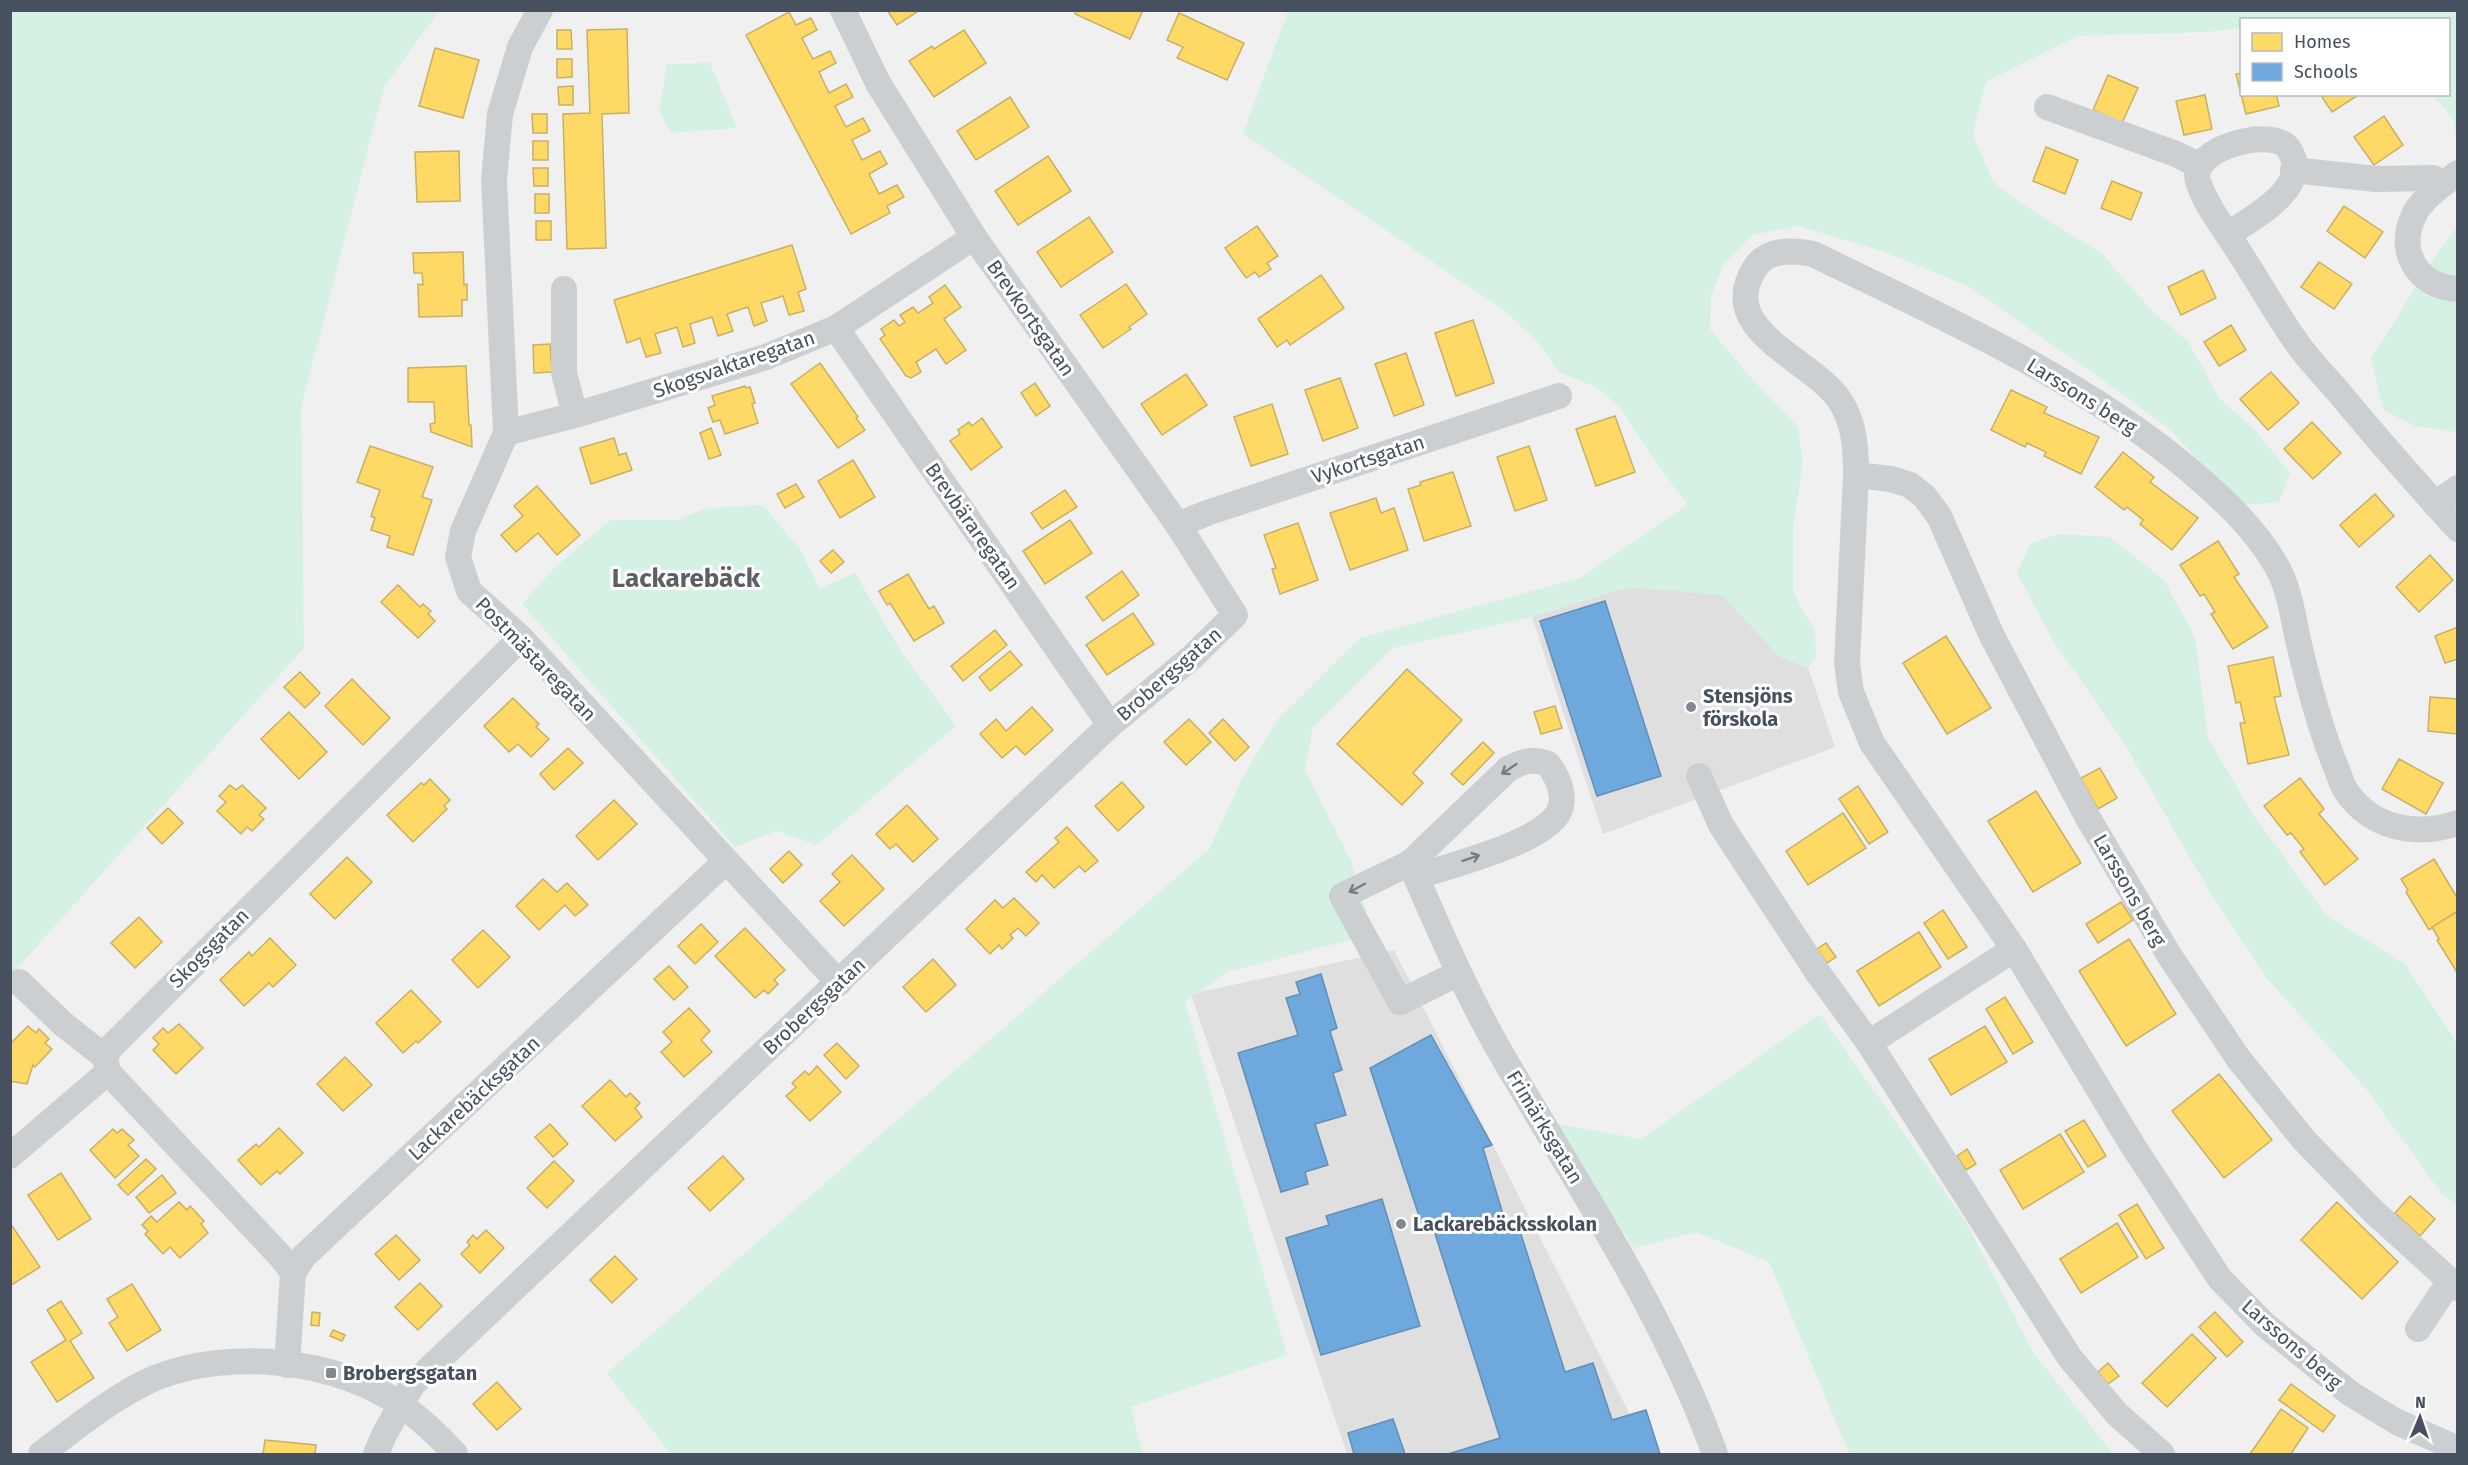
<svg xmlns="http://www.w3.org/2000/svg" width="2468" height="1465" font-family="'Fira Sans',sans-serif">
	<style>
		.education { fill: #dfdfe0 }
		.green { fill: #d4f1e3 }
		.homes { fill: #ffd966; stroke: #c8b064; stroke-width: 1.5 }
		.schools { fill: #6fa8dc; stroke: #638eb6; stroke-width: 1.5 }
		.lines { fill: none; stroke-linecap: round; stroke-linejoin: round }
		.minor { stroke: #cccfd1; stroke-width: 26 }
		.oneway { stroke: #767c86 }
		.poi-dot { fill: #828891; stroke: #fff; stroke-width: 2 }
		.labels { text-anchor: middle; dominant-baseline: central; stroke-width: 6; stroke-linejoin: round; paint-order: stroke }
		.street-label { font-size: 20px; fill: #47505e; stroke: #fff }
		.poi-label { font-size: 20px; font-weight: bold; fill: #47505e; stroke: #fff; text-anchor: start }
		.district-label { font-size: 26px; font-weight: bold; fill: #5c5f65; stroke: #fff }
	</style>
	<rect width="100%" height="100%" fill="#f1f0f0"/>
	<g class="education">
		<polygon points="1628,587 1722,594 1779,656 1808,668 1835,747 1603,834 1532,617"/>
		<polygon points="1394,950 1650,1454 1347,1454 1191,994"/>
	</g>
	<g class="green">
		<polygon points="11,11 439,11 384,87 301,408 304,648 11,975"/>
		<polygon points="1288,11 2457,11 2457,143 2453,118 2433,95 2448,94 2448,20 2242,20 2241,28 2206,32 2078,36 1986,82 1973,134 1993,182 2025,206 2102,254 2151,310 2188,341 2220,399 2253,428 2290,473 2279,502 2241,505 2167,427 2083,366 1968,286 1882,251 1798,226 1752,235 1724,264 1711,296 1710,329 1751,378 1798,427 1803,464 1793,526 1793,592 1815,631 1816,657 1808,668 1779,656 1722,595 1628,587 1532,617 1393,648 1313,728 1305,770 1351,861 1373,934 1227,972 1185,1002 1287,1355 1131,1407 1143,1454 671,1454 607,1373 1209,849 1245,773 1278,719 1360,638 1580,578 1687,505 1642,442 1621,408 1596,387 1559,372 1536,340 1501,308 1243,134"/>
		<polygon points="710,63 737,128 671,133 659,111 667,64"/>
		<polygon points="2457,227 2457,432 2415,426 2383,410 2371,359 2437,253"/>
		<polygon points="763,505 800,550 820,588 855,573 901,651 956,726 817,845 776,831 735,847 522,604 554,568 610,520 676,520 708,508"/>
		<polygon points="2059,534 2110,537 2164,580 2195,637 2208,738 2253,814 2326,915 2405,964 2457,1043 2457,1204 2441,1193 2367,1090 2266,977 2208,889 2122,740 2052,639 2017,573 2031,543"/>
		<polygon points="1820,1014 1966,1222 2033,1352 2113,1454 1849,1454 1769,1262 1696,1232 1633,1248 1556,1124 1641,1139"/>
	</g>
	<g class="homes">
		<polygon points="887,10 920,10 897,25"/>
		<polygon points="1077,10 1143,10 1130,39 1075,14"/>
		<polygon points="789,12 796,25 811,18 817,30 802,38 813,59 830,51 836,63 819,72 829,93 846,84 853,97 835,106 846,127 863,118 870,131 852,140 862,160 880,151 887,164 869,174 879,194 897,185 904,197 887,206 890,213 851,234 746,35"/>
		<polygon points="1179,13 1244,43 1227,80 1177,58 1183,47 1167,40"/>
		<polygon points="627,29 629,113 602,114 606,248 567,249 563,114 590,113 587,30"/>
		<polygon points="557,30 571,30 572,49 557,49"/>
		<polygon points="964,30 986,63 934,97 909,61 932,46 934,49"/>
		<polygon points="435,48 479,60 463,118 419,106"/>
		<polygon points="557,59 572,59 572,77 557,78"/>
		<polygon points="2242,73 2242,94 2276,94 2279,106 2246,114 2236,74"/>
		<polygon points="2108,75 2138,88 2122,123 2093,110"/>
		<polygon points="573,86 573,105 559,105 558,87"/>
		<polygon points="2320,94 2360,94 2332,112"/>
		<polygon points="2205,95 2212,129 2184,135 2176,101"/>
		<polygon points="1010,97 1029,127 976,160 957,131"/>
		<polygon points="532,114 547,114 547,133 533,133"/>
		<polygon points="2384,116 2403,145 2374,165 2354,137"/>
		<rect x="533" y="141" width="15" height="19"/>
		<polygon points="2046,147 2078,160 2065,194 2033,181"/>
		<polygon points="459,151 460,201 417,202 415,152"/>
		<polygon points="1048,156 1071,191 1018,225 995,191"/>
		<polygon points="533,168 548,168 548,186 534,186"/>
		<polygon points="2112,181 2142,193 2131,220 2101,208"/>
		<rect x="535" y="194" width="14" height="19"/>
		<polygon points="2344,206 2383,232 2365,258 2327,231"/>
		<polygon points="1089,217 1113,252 1061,287 1037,252"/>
		<rect x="536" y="221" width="15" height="19"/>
		<polygon points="1257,226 1278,256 1267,263 1271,269 1259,277 1255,272 1246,278 1225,248"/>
		<polygon points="792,245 806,289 798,292 804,311 789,315 783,296 761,303 767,321 754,326 748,307 727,314 733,331 718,336 712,317 690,324 695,343 683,347 677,327 655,334 661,353 646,357 640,338 627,343 614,300"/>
		<polygon points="463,252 464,285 467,284 467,300 462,300 462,316 419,317 418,284 423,285 422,273 414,273 413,253"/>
		<polygon points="2319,262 2352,284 2334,309 2301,287"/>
		<polygon points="2203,270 2216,298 2181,315 2168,287"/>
		<polygon points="1321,275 1344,308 1290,345 1287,340 1277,347 1258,319"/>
		<polygon points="1126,284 1147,314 1129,327 1131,329 1103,348 1080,315"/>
		<polygon points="945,285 961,307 944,319 966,350 946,364 936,349 916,362 921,372 911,378 906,376 880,339 885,335 881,329 894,320 899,326 905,322 900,315 913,307 918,313 933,303 929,297"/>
		<polygon points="1473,320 1494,383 1456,396 1435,333"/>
		<polygon points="2231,325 2246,350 2219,366 2204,342"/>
		<polygon points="550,344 552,372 534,373 533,345"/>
		<polygon points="1406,353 1424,405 1394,416 1375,364"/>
		<polygon points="820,363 858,417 856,418 865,430 838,448 791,384"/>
		<polygon points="466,366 469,425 471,425 472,447 431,432 430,424 435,423 434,402 408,402 408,368"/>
		<polygon points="2271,372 2299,403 2268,430 2240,399"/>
		<polygon points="1186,374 1207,405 1162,435 1141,404"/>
		<polygon points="1340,378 1358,428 1323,441 1305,390"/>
		<polygon points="1035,383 1050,406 1036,416 1021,393"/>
		<polygon points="745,386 746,388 750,387 755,403 752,404 758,423 725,434 720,420 713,422 708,408 715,405 712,396"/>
		<polygon points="2011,390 2047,407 2044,413 2099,437 2081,474 2044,456 2046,452 2027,443 2025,447 1991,430"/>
		<polygon points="1272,404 1288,454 1251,466 1234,417"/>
		<polygon points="1615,416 1635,472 1596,486 1576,429"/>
		<polygon points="982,418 1002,447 971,470 950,441 960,434 958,430 969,422 972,426"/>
		<polygon points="2312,422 2341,453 2313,479 2284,449"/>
		<polygon points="711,428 721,455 709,459 700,433"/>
		<polygon points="614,438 619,455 626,453 632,470 591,484 580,448"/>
		<polygon points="370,446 433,467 422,497 432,500 413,555 387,547 390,536 371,530 375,518 371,516 380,490 357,482"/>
		<polygon points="1529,446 1547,500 1515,511 1497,457"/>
		<polygon points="2123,452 2154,477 2150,482 2198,518 2172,550 2140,524 2143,520 2127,507 2124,510 2095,487"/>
		<polygon points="853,460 875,497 840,518 818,481"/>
		<polygon points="1453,472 1471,526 1424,541 1408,489 1421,485 1420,482"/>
		<polygon points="796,484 804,497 785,508 777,494"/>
		<polygon points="537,486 580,535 557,555 538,533 516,552 501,535 523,516 514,506"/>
		<polygon points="1065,490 1077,507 1042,529 1031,513"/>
		<polygon points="2375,494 2394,516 2359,547 2340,525"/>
		<polygon points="1376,498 1381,513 1394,508 1408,550 1350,570 1330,513"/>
		<polygon points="1070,520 1092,553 1045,584 1023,551"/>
		<polygon points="1298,523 1318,580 1280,594 1272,569 1276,568 1264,535"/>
		<polygon points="2218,541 2239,574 2234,577 2268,627 2233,649 2211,614 2215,612 2204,594 2200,596 2180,565"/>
		<polygon points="833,550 844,562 831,573 820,561"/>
		<polygon points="2430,555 2453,580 2419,612 2396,587"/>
		<polygon points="1122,571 1139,595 1103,621 1086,597"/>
		<polygon points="908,574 929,609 934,606 944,623 914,641 890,603 887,605 879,591"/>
		<polygon points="398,585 420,607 423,604 431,611 428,614 435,621 418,638 381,602"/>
		<polygon points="1133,613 1154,644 1107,675 1086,645"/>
		<polygon points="2458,627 2458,659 2445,663 2435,636"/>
		<polygon points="995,630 1007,645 963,681 951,666"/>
		<polygon points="1946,636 1991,708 1947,734 1903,663"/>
		<polygon points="1010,651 1022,665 990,691 979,677"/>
		<polygon points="2273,657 2281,696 2274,697 2289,755 2248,764 2240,723 2245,723 2240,702 2236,703 2228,666"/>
		<polygon points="1407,669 1462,720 1413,773 1423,783 1402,805 1337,744"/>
		<polygon points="300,672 320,693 305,708 284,687"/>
		<polygon points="352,679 390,718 363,745 325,706"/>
		<polygon points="2430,697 2458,699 2458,734 2428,731"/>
		<polygon points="513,698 539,724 536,727 549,739 531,757 518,744 509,752 484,726"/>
		<polygon points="1555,706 1562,728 1541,734 1534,712"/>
		<polygon points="1032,707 1053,730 1025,755 1016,746 1002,758 980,734 996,719 1006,731"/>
		<polygon points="289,712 327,752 299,779 261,739"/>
		<polygon points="1189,719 1211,742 1186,765 1164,742"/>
		<polygon points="1223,719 1249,747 1235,761 1209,733"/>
		<polygon points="1483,742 1494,753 1463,785 1451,774"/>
		<polygon points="568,748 583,763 554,790 540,774"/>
		<polygon points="2399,759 2443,783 2426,814 2382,789"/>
		<polygon points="2100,768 2117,798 2098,809 2081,778"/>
		<polygon points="2300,778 2324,809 2319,814 2358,859 2325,885 2300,852 2304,849 2291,833 2287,835 2264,806"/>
		<polygon points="430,779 450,800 444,806 447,809 413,842 387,815 421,783 424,785"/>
		<polygon points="1122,782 1144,807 1118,831 1095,806"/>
		<polygon points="230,785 236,790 242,785 266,808 259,815 264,819 252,831 247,827 241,834 217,811 226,802 219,796"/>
		<polygon points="1858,786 1888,832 1869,844 1839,799"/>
		<polygon points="2036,791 2081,863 2033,892 1988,821"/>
		<polygon points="614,800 637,824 598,860 576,836"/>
		<polygon points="907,805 938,839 913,862 896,844 890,849 876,834"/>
		<polygon points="168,808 183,823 162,844 147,828"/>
		<polygon points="1843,813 1866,848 1808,885 1786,851"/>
		<polygon points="1067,827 1098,861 1085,872 1079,866 1054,888 1042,875 1036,882 1026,872 1059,842 1055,838"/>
		<polygon points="789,851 802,865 783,883 770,869"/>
		<polygon points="852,855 884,889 844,926 820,901 840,882 832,874"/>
		<polygon points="347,857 372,882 335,919 310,894"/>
		<polygon points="2434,859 2458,899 2458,911 2429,930 2406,892 2408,890 2401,879"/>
		<polygon points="543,879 557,892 567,883 588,905 575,916 565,905 539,930 516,906"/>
		<polygon points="1014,898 1039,923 1026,936 1018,928 1010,935 1013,938 1002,949 999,945 990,954 966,929 995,900 1003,908"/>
		<polygon points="2121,902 2133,920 2098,943 2086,924"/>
		<polygon points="1943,910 1967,947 1948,959 1924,923"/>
		<polygon points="2458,911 2458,974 2437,940 2439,939 2432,927"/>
		<polygon points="139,917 162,942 135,968 111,943"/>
		<polygon points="701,924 718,942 695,964 678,946"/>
		<polygon points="745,928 785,970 774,980 778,984 768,994 764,990 755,998 715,956"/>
		<polygon points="483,930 510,957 478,988 452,960"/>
		<polygon points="1919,932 1941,967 1879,1006 1857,971"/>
		<polygon points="270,938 296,965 273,987 269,983 244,1006 220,980 249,952 252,956"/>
		<polygon points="2129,939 2176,1014 2126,1046 2079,971"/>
		<polygon points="1826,943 1836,957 1827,963 1817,949"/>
		<polygon points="933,959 956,985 926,1012 903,987"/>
		<polygon points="669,966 688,987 674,1000 654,979"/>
		<polygon points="411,990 441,1022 418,1043 416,1041 403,1053 376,1023"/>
		<polygon points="2005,997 2033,1042 2013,1054 1986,1009"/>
		<polygon points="689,1008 710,1031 701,1040 712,1052 684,1077 661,1052 672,1042 663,1032"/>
		<polygon points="179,1024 203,1048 176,1074 153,1050 159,1044 153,1038 163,1028 168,1033"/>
		<polygon points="28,1026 36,1033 39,1029 49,1039 45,1043 52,1049 35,1067 33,1065 27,1084 10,1081 10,1044"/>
		<polygon points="1985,1026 2007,1062 1951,1095 1929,1059"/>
		<polygon points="837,1043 859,1066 846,1079 824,1055"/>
		<polygon points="345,1057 372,1085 343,1111 317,1084"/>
		<polygon points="817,1066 841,1092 810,1121 786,1096 796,1087 792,1083 805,1071 809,1075"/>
		<polygon points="2219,1074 2272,1140 2224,1178 2172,1111"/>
		<polygon points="610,1080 626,1097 630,1093 640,1103 635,1108 642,1117 615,1141 582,1106"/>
		<polygon points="2084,1120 2106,1156 2088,1167 2065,1131"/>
		<polygon points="550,1124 568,1144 553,1157 535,1137"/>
		<polygon points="279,1128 303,1153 280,1174 277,1171 261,1185 238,1160 256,1144 259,1147"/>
		<polygon points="113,1129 117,1133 122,1129 134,1140 128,1145 139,1156 115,1178 90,1150"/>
		<polygon points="2060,1134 2084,1172 2023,1209 2000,1170"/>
		<polygon points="1967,1149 1976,1164 1966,1170 1957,1156"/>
		<polygon points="723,1156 744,1179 710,1211 688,1188"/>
		<polygon points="146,1159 156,1169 128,1195 118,1185"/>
		<polygon points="554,1161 574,1181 547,1208 527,1188"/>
		<polygon points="61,1173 91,1219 58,1240 28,1195"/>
		<polygon points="162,1175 176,1193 149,1213 136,1197"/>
		<polygon points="2410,1196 2435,1219 2420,1236 2395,1213"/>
		<polygon points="179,1202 187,1210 190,1206 204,1221 201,1224 208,1233 180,1258 170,1247 163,1254 145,1234 148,1231 142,1225 151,1216 157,1222"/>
		<polygon points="2337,1202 2398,1262 2362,1299 2301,1240"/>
		<polygon points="2137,1204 2164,1248 2146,1259 2119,1215"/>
		<polygon points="10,1223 40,1267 10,1286"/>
		<polygon points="2117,1223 2138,1257 2081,1293 2060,1259"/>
		<polygon points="486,1230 504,1248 480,1273 461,1254 470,1245 467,1242 473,1235 477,1239"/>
		<polygon points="396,1235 420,1260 399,1280 375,1254"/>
		<polygon points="615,1256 637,1279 612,1303 590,1280"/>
		<polygon points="420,1283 442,1306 418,1330 395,1307"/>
		<polygon points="132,1284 161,1330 127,1351 109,1323 118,1317 107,1299"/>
		<polygon points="61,1301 82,1333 70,1341 94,1378 57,1402 31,1362 66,1340 47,1310"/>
		<polygon points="312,1312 320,1313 319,1326 311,1325"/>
		<polygon points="2215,1312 2243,1342 2227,1357 2199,1327"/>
		<polygon points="333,1330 345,1335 342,1341 330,1336"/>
		<polygon points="2192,1334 2216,1358 2167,1407 2142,1383"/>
		<polygon points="2108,1363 2119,1376 2108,1384 2098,1372"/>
		<polygon points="497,1382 521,1409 497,1430 473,1404"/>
		<polygon points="2291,1384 2335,1416 2323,1432 2279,1400"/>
		<polygon points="2281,1409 2308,1428 2291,1454 2250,1454"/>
		<polygon points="265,1440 316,1445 315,1454 263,1454"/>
	</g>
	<g class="schools">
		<polygon points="1605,601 1661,776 1597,796 1540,621"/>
		<polygon points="1321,974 1337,1028 1330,1031 1342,1070 1333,1073 1346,1115 1315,1124 1328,1165 1305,1172 1308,1184 1281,1192 1238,1053 1298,1035 1286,998 1300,994 1296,982"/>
		<polygon points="1431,1035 1492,1145 1483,1148 1508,1231 1519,1228 1565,1372 1593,1363 1612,1420 1646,1410 1660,1454 1448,1454 1500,1438 1430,1218 1421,1222 1370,1068"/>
		<polygon points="1382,1199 1420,1326 1321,1355 1286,1238 1329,1225 1326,1216"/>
		<polygon points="1393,1419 1405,1454 1354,1454 1348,1433"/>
	</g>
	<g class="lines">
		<g class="minor">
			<polyline points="540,10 520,47 500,114 494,180 506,433 463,531 458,557 469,591 521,638 839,983"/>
			<polyline points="2047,107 2176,154 2200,166"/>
			<polyline points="2293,170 2376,179 2433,178 2443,184 2458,173"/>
			<path d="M2443,184C2432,193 2420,202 2414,215C2396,252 2418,287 2458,289"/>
			<path d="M2228,234C2253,218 2315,185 2288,148C2271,126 2188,149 2198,181C2207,209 2226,230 2241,255C2260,284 2277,315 2297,343C2310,362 2327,378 2341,395C2379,441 2418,485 2458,529"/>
			<polyline points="564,289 564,373 575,415"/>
			<polyline points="836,328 1110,725"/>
			<polyline points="506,433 575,415 766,357 836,328 974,237"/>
			<polyline points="1856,475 1891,479 1910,485 1925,497 1939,516 1992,636 2088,818 2169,955 2238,1058 2303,1139 2374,1212 2458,1288"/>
			<polyline points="2435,504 2458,488"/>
			<polyline points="1178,525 1207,513 1559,396"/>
			<polyline points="1699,776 1721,825 1818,973 1869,1043 2070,1358 2117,1414 2162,1454"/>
			<path d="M2458,823C2416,837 2372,829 2346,791C2341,784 2339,773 2335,765C2319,725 2308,683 2298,640C2293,616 2289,587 2276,565C2254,527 2221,497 2188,469C2077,376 1942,317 1813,254C1793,250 1767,248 1755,268C1714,333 1816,359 1842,404C1855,426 1856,450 1856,475L1847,663L1851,692L1872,743L2014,949L2133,1146L2220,1279L2265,1325L2351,1394L2397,1422L2458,1449"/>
			<path d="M1410,863C1440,932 1470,1002 1509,1067C1583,1193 1665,1316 1715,1454"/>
			<path d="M1416,877C1451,865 1537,844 1557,815C1568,799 1558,777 1548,764C1532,758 1523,761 1508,769L1410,863L1342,896L1400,1002L1459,973"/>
			<polyline points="19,982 63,1024 105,1057"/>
			<polyline points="1869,1043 2014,949"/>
			<polyline points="10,1156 108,1072"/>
			<polyline points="293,1273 282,1258 108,1072 105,1057 111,1047 521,638"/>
			<polyline points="2418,1329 2450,1281 2458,1282"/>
			<polyline points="287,1365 293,1273 304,1256 725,862"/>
			<path d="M41,1454C77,1427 114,1396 155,1378C229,1348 336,1359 401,1405C421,1419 439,1436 455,1454"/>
			<polyline points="376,1454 384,1435 412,1385 1110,725 1191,658 1235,615 1178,525 974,237 878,83 843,10"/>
		</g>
	</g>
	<defs><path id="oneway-shaft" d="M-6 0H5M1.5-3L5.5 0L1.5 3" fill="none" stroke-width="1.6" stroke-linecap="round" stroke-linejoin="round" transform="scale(1.5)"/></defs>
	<g class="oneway">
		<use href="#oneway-shaft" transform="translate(1509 769) rotate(146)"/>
		<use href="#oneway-shaft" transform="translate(1471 858) rotate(-19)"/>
		<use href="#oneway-shaft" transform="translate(1357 888) rotate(152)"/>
	</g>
	<g class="poi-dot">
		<circle cx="1691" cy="707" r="6"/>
		<circle cx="1401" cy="1224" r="6"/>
		<rect x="325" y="1367" width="12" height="12" rx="3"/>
	</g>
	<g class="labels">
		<g class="street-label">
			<text transform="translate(1031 318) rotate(55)">Brevkortsgatan</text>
			<text transform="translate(734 364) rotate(-19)">Skogsvaktaregatan</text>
			<text transform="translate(2082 396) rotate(32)">Larssons berg</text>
			<text transform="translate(1368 459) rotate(-18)">Vykortsgatan</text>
			<text transform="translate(973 526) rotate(55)">Brevbäraregatan</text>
			<text transform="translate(536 659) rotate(46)">Postmästaregatan</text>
			<text transform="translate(1169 674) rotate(-41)">Brobergsgatan</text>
			<text transform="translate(2130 890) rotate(60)">Larssons berg</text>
			<text transform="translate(209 948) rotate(-45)">Skogsgatan</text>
			<text transform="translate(814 1006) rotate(-43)">Brobergsgatan</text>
			<text transform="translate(474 1098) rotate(-43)">Lackarebäcksgatan</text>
			<text transform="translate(1545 1127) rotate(59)">Frimärksgatan</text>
			<text transform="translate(2292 1344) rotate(41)">Larssons berg</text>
		</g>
		<g class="poi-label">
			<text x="1703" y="696">Stensjöns<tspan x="1703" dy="23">förskola</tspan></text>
			<text x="1413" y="1224">Lackarebäcksskolan</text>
			<text x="343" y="1373">Brobergsgatan</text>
		</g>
		<g class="district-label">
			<text x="686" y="578">Lackarebäck</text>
		</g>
	</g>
	<rect width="2468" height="1465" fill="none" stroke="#47505e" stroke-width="24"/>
	<rect x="2240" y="18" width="210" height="78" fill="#ffffff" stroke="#b5b9bf" stroke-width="1.5"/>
	<rect x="2252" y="33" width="30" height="18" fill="#ffd966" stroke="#b5b9bf" stroke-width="1.5"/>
	<text x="2294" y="48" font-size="18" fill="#47505e">Homes</text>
	<rect x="2252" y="63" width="30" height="18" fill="#6fa8dc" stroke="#b5b9bf" stroke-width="1.5"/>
	<text x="2294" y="78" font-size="18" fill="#47505e">Schools</text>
	<g transform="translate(2420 1417) rotate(2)" stroke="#ffffff" stroke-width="4.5" paint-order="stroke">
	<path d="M0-4.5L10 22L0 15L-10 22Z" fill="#47505e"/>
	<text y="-9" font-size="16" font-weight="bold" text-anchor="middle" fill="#47505e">N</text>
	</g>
</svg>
